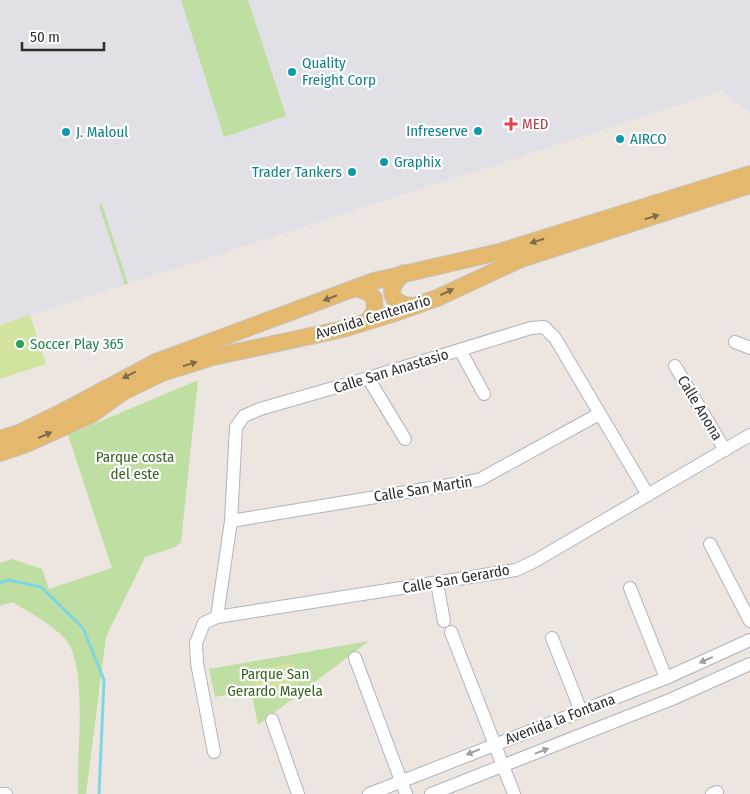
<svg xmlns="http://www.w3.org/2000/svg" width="750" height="794" font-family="'Fira Sans Condensed',sans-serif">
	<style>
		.industrial { fill: #e1e0e6 }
		.green { fill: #bedea2 }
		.pitch { fill: #d0e49f }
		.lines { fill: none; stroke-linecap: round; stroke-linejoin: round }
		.stream { stroke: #7ed6e4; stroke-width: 3 }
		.minor-casing { stroke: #b1b4bb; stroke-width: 14 }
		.major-casing { stroke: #c4c4c4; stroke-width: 18 }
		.minor { stroke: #fff; stroke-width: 12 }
		.major { stroke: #e4b96e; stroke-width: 16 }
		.oneway { fill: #7f6c4a }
		.oneway2 { fill: #a0a0a0 }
		.culture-dot { fill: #0f9aa8; stroke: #fff; stroke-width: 2 }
		.health-dot { fill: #e0444e; stroke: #fff; stroke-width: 2 }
		.leisure-dot { fill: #2e9e5b; stroke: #fff; stroke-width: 2 }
		.labels { text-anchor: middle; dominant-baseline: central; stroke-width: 4.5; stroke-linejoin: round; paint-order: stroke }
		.culture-label { font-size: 15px; fill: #0d838f; stroke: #fff; text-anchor: start }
		.health-label { font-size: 15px; fill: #be3a42; stroke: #fff; text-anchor: start }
		.street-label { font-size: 15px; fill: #2d2d2d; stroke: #fff }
		.leisure-label { font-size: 15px; fill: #27864d; stroke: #fff; text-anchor: start }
		.park-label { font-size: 15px; fill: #386422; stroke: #fff }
	</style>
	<rect width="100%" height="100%" fill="#ede6e0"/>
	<polygon class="industrial" points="0,0 750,0 750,113 722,91 0,325"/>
	<g class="green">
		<polygon points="181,0 248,0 286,116 224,137"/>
		<polygon points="102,204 128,284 125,285 99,205"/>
		<path d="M198,380L181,542L175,547L145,557L106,637L86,794H78C76,757 89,665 65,639C51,623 30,613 12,602L0,606V563L12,559L42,569L49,589L112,568L68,435Z"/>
		<polygon points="369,641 258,725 251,690 215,697 209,669"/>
	</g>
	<g class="pitch">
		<polygon points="30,315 46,364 0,379 0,325"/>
		<polygon points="295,663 298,686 254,693 250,670"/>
	</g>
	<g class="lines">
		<polyline class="stream" points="0,583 9,580 41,587 83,628 104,680 99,794"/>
		<g class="minor-casing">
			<g id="minor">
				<polyline points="735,342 750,348"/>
				<polyline points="460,350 484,394"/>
				<polyline points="675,366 725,450"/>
				<polyline points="368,378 405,439"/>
				<polyline points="231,521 479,480 599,414"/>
				<polyline points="710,544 750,621"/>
				<polyline points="437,583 444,621"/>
				<polyline points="630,588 666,678"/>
				<polyline points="217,617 231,521 236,427 244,416 260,409 368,378 531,328 544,327 555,338 648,495"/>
				<polyline points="451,632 514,794"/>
				<polyline points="552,638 581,711"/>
				<polyline points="355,658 406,794"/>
				<polyline points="272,720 298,794"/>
				<polyline points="214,752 197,663 196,643 204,623 217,617 516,570 535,561 750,435"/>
				<polyline points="0,794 6,794"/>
				<polyline points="369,794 666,678 750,640"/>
				<polyline points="431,794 672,699 750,664"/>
				<polyline points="712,794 717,792"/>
			</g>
		</g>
		<g class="major-casing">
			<g id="major">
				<path d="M404,273C385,289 389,305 415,306"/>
				<polyline points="355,288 368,292 374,298 375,311 368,321"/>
				<polyline points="0,439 19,433 66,410 156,362 374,281 499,252 750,174"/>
				<polyline points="0,453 24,445 91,415 123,392 162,373 213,357 343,329 392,314 437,298 521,259 750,185"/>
			</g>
		</g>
		<use href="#minor" class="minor"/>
		<use href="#major" class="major"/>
	</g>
	<defs><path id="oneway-solid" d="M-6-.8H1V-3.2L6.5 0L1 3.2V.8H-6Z" transform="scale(1.25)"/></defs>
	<g class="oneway">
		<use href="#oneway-solid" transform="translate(652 217) rotate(-18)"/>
		<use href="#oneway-solid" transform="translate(537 241) rotate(163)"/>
		<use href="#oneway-solid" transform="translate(447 292) rotate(-25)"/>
		<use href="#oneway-solid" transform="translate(330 298) rotate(159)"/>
		<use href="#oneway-solid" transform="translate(190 364) rotate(-18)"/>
		<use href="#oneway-solid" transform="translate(129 375) rotate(153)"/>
		<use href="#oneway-solid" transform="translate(45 435) rotate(-24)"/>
	</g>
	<g class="oneway2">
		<use href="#oneway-solid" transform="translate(706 660) rotate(156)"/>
		<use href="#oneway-solid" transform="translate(542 751) rotate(-21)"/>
		<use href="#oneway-solid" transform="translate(473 752) rotate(158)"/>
	</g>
	<g class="culture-dot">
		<circle cx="292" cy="72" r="5"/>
		<circle cx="478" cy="131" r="5"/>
		<circle cx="66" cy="132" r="5"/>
		<circle cx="620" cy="139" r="5"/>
		<circle cx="384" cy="162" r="5"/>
		<circle cx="352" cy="172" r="5"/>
	</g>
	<path class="health-dot" d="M508.5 116.5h5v5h5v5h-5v5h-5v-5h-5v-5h5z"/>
	<circle class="leisure-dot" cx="20" cy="344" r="5"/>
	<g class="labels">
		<g class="culture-label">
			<text x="302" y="63">Quality<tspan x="302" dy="17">Freight Corp</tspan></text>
			<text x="468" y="131" text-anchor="end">Infreserve</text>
			<text x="76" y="132">J. Maloul</text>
			<text x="630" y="139">AIRCO</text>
			<text x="394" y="162">Graphix</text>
			<text x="342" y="172" text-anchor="end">Trader Tankers</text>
		</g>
		<g class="health-label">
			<text x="522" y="124">MED</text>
		</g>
		<g class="street-label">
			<text transform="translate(373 317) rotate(-17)">Avenida Centenario</text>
			<text transform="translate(391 371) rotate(-17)">Calle San Anastasio</text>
			<text transform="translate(700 408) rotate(59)">Calle Anona</text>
			<text transform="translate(423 489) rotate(-9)">Calle San Martin</text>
			<text transform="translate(456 579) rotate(-10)">Calle San Gerardo</text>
			<text transform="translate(560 719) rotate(-21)">Avenida la Fontana</text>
		</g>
		<g class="leisure-label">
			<text x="30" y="344">Soccer Play 365</text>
		</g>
		<g class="park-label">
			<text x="135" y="457">Parque costa<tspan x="135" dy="17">del este</tspan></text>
			<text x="275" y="674">Parque San<tspan x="275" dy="17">Gerardo Mayela</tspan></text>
		</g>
	</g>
	<path d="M22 42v8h82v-8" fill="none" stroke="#2d2d2d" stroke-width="2.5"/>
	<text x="30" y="42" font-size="15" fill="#2d2d2d" stroke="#ffffff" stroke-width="4" paint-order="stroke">50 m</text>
</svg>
